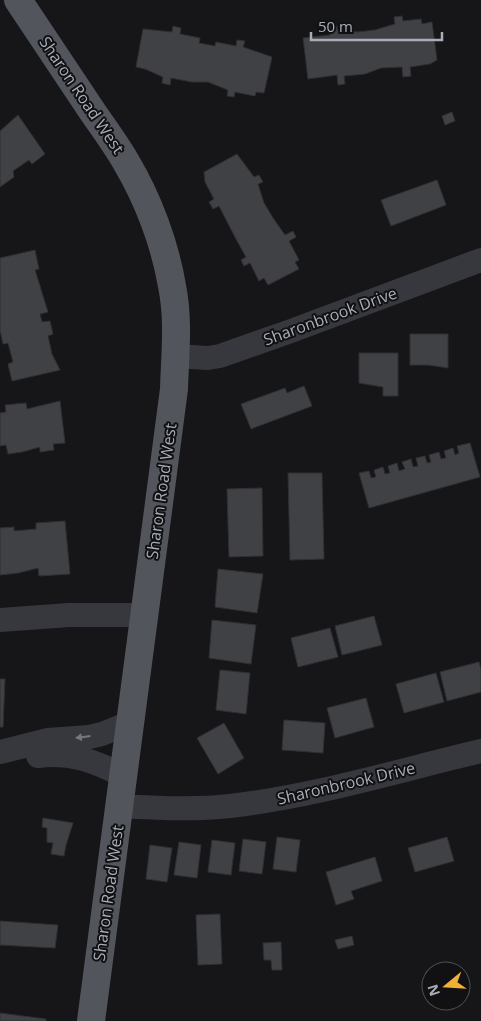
<svg xmlns="http://www.w3.org/2000/svg" width="481" height="1021" font-family="'Open Sans',sans-serif">
	<style>
		.building { fill: #404145; stroke: #303034 }
		.lines { fill: none; stroke-linecap: round; stroke-linejoin: round }
		.minor { stroke: #37383d; stroke-width: 24 }
		.major { stroke: #53555c; stroke-width: 28 }
		.oneway { fill: #757881 }
		.labels { text-anchor: middle; dominant-baseline: central; stroke-width: 4; stroke-linejoin: round; paint-order: stroke }
		.street-label { font-size: 16px; fill: #a8adb8; stroke: #111113 }
	</style>
	<rect width="100%" height="100%" fill="#161618"/>
	<g class="building">
		<polygon points="402,16 403,21 421,19 422,24 432,22 437,60 430,64 410,67 411,76 403,77 402,67 381,68 365,74 344,76 345,84 338,85 337,75 308,79 303,38 330,35 329,27 337,26 338,31 358,32 375,30 395,24 394,17"/>
		<polygon points="173,26 181,28 180,34 200,38 199,43 215,46 216,42 236,46 237,40 245,41 243,47 272,57 264,93 256,92 255,96 235,92 234,97 227,96 228,90 208,82 192,82 171,78 170,85 162,83 163,77 145,69 136,67 143,29 172,32"/>
		<polygon points="452,112 455,121 445,125 442,116"/>
		<polygon points="18,115 45,154 32,164 29,160 13,171 14,177 0,187 0,131"/>
		<polygon points="237,154 254,177 259,175 263,182 258,184 264,203 273,218 285,235 293,231 296,237 289,241 299,260 295,262 299,269 268,285 264,278 259,281 250,263 244,266 241,260 246,257 236,239 219,206 213,209 209,202 214,199 205,182 204,172"/>
		<polygon points="437,180 446,205 391,226 381,200"/>
		<polygon points="35,250 39,269 35,270 48,312 40,314 42,322 50,321 53,334 48,336 52,354 60,370 12,381 8,364 13,362 8,343 3,344 0,330 0,258"/>
		<polygon points="410,334 448,334 448,368 428,365 410,365"/>
		<polygon points="359,353 398,353 398,396 383,396 383,387 359,383"/>
		<polygon points="304,386 312,406 251,429 241,404 285,388 287,393"/>
		<polygon points="60,401 65,443 53,444 54,450 40,452 40,447 22,452 8,454 6,445 0,446 0,413 6,412 5,405 26,403 27,409"/>
		<polygon points="470,443 480,477 369,508 359,473 369,471 371,478 376,477 374,470 383,467 385,474 390,473 388,466 397,463 399,471 405,469 402,462 411,459 413,467 418,466 416,458 425,456 427,463 431,462 429,455 439,452 441,459 446,458 444,451 453,448 455,455 459,453 457,446"/>
		<polygon points="288,473 322,473 324,559 290,560"/>
		<polygon points="262,488 263,556 229,557 227,489"/>
		<polygon points="65,521 70,574 39,576 38,568 18,573 0,575 0,528 14,527 14,531 36,529 36,523"/>
		<polygon points="218,569 263,574 257,613 215,607"/>
		<polygon points="374,616 382,645 342,655 335,626"/>
		<polygon points="212,620 256,625 251,664 209,658"/>
		<polygon points="330,628 338,657 298,667 291,638"/>
		<polygon points="479,662 481,670 481,692 447,701 440,672"/>
		<polygon points="220,670 250,673 246,714 216,710"/>
		<polygon points="436,673 444,702 404,713 396,684"/>
		<polygon points="0,679 5,679 3,727 0,727"/>
		<polygon points="366,698 374,727 335,738 327,708"/>
		<polygon points="284,720 325,723 323,753 282,750"/>
		<polygon points="224,723 244,758 218,774 197,738"/>
		<polygon points="43,818 73,823 66,845 64,856 51,854 53,843 47,842 47,828 42,827"/>
		<polygon points="277,837 300,840 296,872 273,869"/>
		<polygon points="447,837 454,861 415,872 408,848"/>
		<polygon points="243,839 266,842 262,874 239,871"/>
		<polygon points="212,840 235,843 231,875 208,872"/>
		<polygon points="179,842 201,845 197,878 174,875"/>
		<polygon points="150,845 172,848 167,882 146,879"/>
		<polygon points="375,857 382,881 351,891 354,899 336,905 326,872"/>
		<polygon points="220,914 222,964 198,965 196,915"/>
		<polygon points="0,921 58,925 55,948 0,945"/>
		<polygon points="352,936 354,945 338,949 335,940"/>
		<polygon points="281,942 282,970 272,970 271,960 264,960 263,943"/>
		<polygon points="0,1013 46,1019 46,1021 0,1021"/>
	</g>
	<g class="lines">
		<g class="minor">
			<polyline points="175,356 208,358 220,356 291,331 481,260"/>
			<polyline points="0,620 69,615 144,615"/>
			<polyline points="0,752 48,740 89,737 102,734 129,723"/>
			<path d="M38,756C71,752 94,761 122,775"/>
			<path d="M120,806C156,808 193,810 230,806C316,796 397,771 481,751"/>
		</g>
		<path class="major" d="M18,0C41,34 63,68 86,102C99,122 114,141 126,162C148,199 165,244 172,286C179,320 175,355 174,389L91,1021"/>
	</g>
	<defs><path id="oneway-solid" d="M-6-.8H1V-3.2L6.5 0L1 3.2V.8H-6Z" transform="scale(1.25)"/></defs>
	<use class="oneway" href="#oneway-solid" transform="translate(83 737) rotate(173)"/>
	<g class="labels">
		<g class="street-label">
			<text transform="translate(82 95) rotate(56)">Sharon Road West</text>
			<text transform="translate(330 316) rotate(-20)">Sharonbrook Drive</text>
			<text transform="translate(161 491) rotate(-82)">Sharon Road West</text>
			<text transform="translate(346 783) rotate(-13)">Sharonbrook Drive</text>
			<text transform="translate(108 893) rotate(-82)">Sharon Road West</text>
		</g>
	</g>
	<g transform="translate(446 986) rotate(252)"><circle r="24" fill="#111113" stroke="#4d4f55"/>
	<path d="M0-4L9 19L0 12L-9 19Z" fill="#f2b134"/>
	<text y="-8" font-size="14" font-weight="bold" text-anchor="middle" fill="#a8adb8">N</text>
	</g>
	<path d="M311 32v8h131v-8" fill="none" stroke="#a8adb8" stroke-width="2.5"/>
	<text x="318" y="32" font-size="15" fill="#a8adb8" stroke="#111113" stroke-width="4" paint-order="stroke">50 m</text>
</svg>
